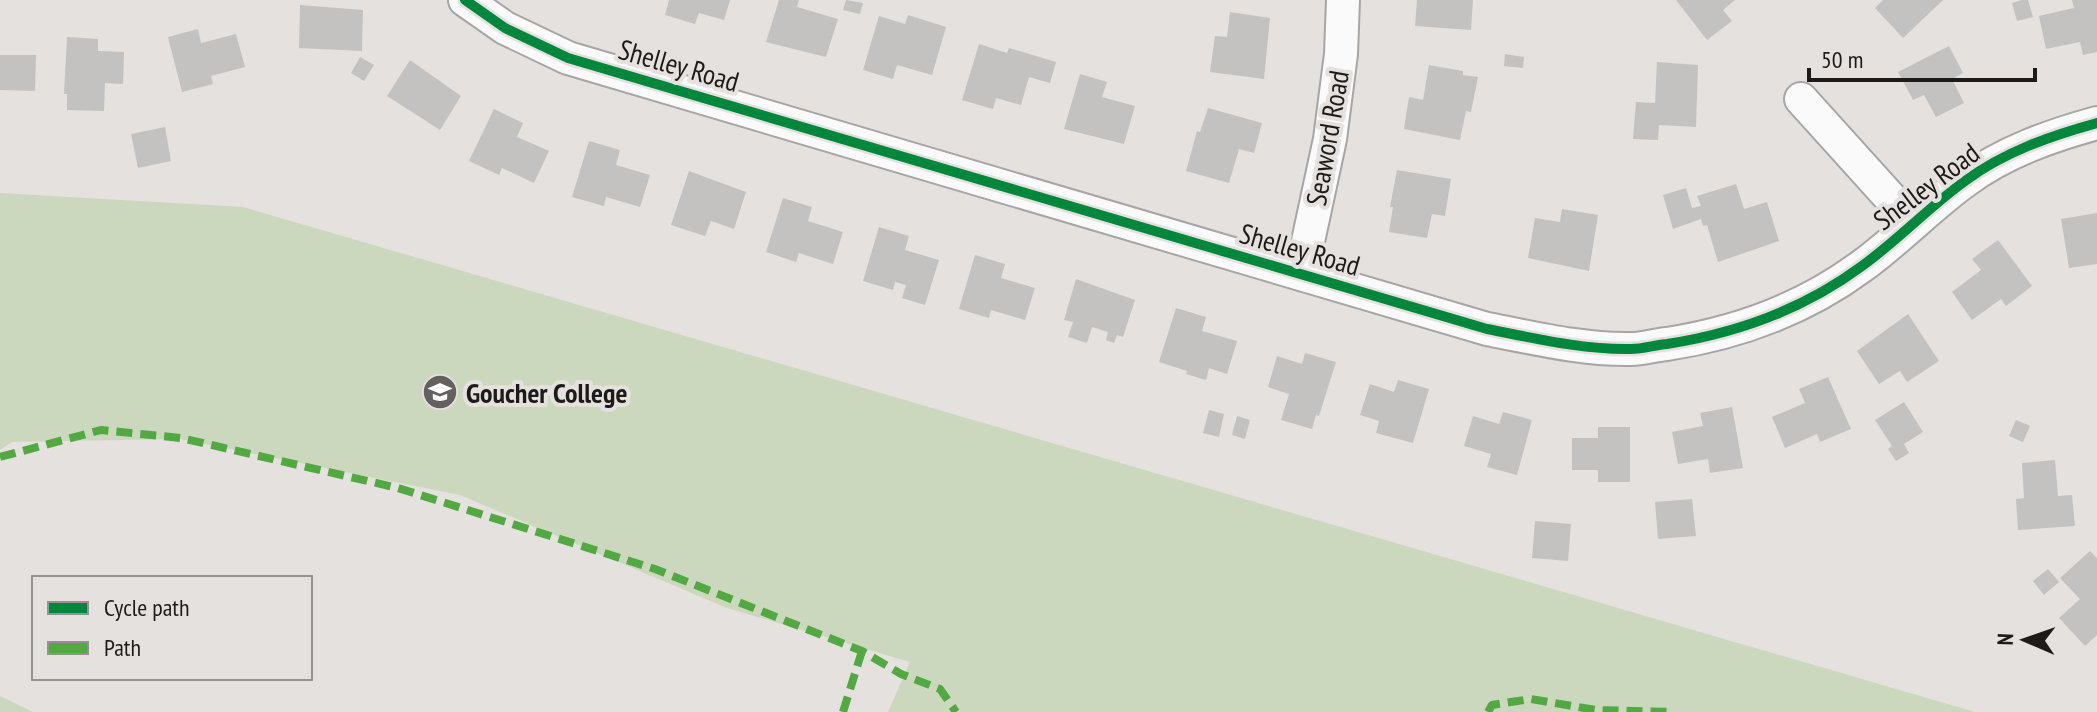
<svg xmlns="http://www.w3.org/2000/svg" width="2097" height="712" font-family="'PT Sans Narrow',sans-serif">
	<style>
		.green { fill: #ccd8bd }
		.building { fill: #c4c2c0 }
		.lines { fill: none; stroke-linecap: round; stroke-linejoin: round }
		.minor-casing { stroke: #a8a6a4; stroke-width: 36 }
		.minor { stroke: #fbfafa; stroke-width: 32 }
		.quiet { stroke: #52a942; stroke-width: 8; stroke-dasharray: 16 8; stroke-linecap: butt }
		.cycleway-casing { stroke: #e5e1de; stroke-width: 15 }
		.cycleway { stroke: #00873e; stroke-width: 10 }
		.labels { text-anchor: middle; dominant-baseline: central; stroke-width: 8; stroke-linejoin: round; paint-order: stroke }
		.street-label { font-size: 28px; fill: #1d1b1a; stroke: #e5e1de }
		.poi-label { font-size: 28px; font-weight: bold; fill: #1d1b1a; stroke: #e5e1de; text-anchor: start }
	</style>
	<rect width="100%" height="100%" fill="#e4e1df"/>
	<g class="green">
		<polygon points="0,193 243,207 1975,712 888,712 910,662 727,608 460,495 180,439 12,442 0,450"/>
		<polygon points="0,696 33,712 0,712"/>
	</g>
	<g class="building">
		<polygon points="669,0 730,0 724,20 699,13 695,24 665,15"/>
		<polygon points="779,0 799,0 797,7 838,19 826,57 766,42"/>
		<polygon points="846,0 863,3 860,14 843,10"/>
		<polygon points="1417,0 1473,0 1471,30 1415,26"/>
		<polygon points="1676,0 1735,0 1723,10 1732,21 1707,40"/>
		<polygon points="1883,0 1943,0 1903,38 1875,8"/>
		<polygon points="2022,0 2028,0 2033,17 2017,21 2012,3"/>
		<polygon points="2072,0 2097,0 2097,52 2083,55 2080,42 2046,49 2039,16 2074,8"/>
		<polygon points="300,5 363,10 362,51 299,48"/>
		<polygon points="1230,12 1270,18 1264,79 1210,72 1215,36 1227,37"/>
		<polygon points="908,15 946,27 932,75 897,65 893,79 863,70 879,16 905,24"/>
		<polygon points="198,29 201,43 236,34 245,67 211,76 213,84 182,92 168,37"/>
		<polygon points="67,37 98,39 98,51 124,52 123,84 105,83 104,111 67,110 67,94 64,94"/>
		<polygon points="979,44 1007,53 1009,48 1056,62 1050,83 1029,77 1021,105 996,98 993,109 962,100"/>
		<polygon points="1949,46 1963,73 1952,79 1964,103 1936,117 1924,95 1913,100 1898,72"/>
		<polygon points="1505,54 1524,57 1523,68 1504,66"/>
		<polygon points="0,55 36,55 35,91 0,90"/>
		<polygon points="360,57 374,65 364,81 351,73"/>
		<polygon points="410,60 461,96 440,130 387,96"/>
		<polygon points="1657,62 1698,65 1696,127 1659,125 1658,140 1633,139 1636,102 1655,103"/>
		<polygon points="1429,65 1463,71 1463,75 1478,77 1471,112 1466,111 1460,140 1404,129 1409,97 1423,100"/>
		<polygon points="1080,74 1107,82 1102,97 1135,106 1124,144 1064,129"/>
		<polygon points="1208,108 1262,123 1254,153 1239,149 1229,183 1186,171 1197,131 1200,132"/>
		<polygon points="494,109 523,123 517,137 549,151 534,183 502,168 499,175 469,161"/>
		<polygon points="165,127 171,161 138,168 131,134"/>
		<polygon points="589,141 620,150 616,165 650,175 640,207 606,197 604,206 572,197"/>
		<polygon points="1397,170 1451,179 1445,216 1432,214 1427,238 1389,232 1393,207 1390,207"/>
		<polygon points="689,171 746,192 734,229 711,221 705,236 671,225"/>
		<polygon points="1736,184 1744,209 1767,202 1779,241 1718,262 1707,225 1703,226 1701,219 1673,229 1663,195 1686,188 1692,208 1701,206 1697,196"/>
		<polygon points="783,198 812,207 808,221 843,232 833,264 799,253 796,262 766,252"/>
		<polygon points="1562,209 1598,215 1589,271 1528,258 1535,218 1560,222"/>
		<polygon points="2097,213 2097,264 2069,268 2061,219"/>
		<polygon points="879,227 909,236 905,250 939,260 925,305 902,298 906,285 895,282 893,290 863,281"/>
		<polygon points="1998,240 2032,286 2006,306 2001,299 1972,320 1952,292 1981,270 1972,259"/>
		<polygon points="975,255 1005,264 1001,278 1035,288 1025,320 991,310 989,318 959,309"/>
		<polygon points="1076,279 1135,300 1123,337 1117,335 1114,343 1106,340 1108,332 1092,327 1087,343 1068,337 1073,322 1064,320"/>
		<polygon points="1176,308 1206,317 1202,331 1237,341 1227,374 1209,368 1206,380 1186,374 1187,371 1159,362"/>
		<polygon points="1908,314 1939,361 1907,382 1900,371 1879,384 1857,351"/>
		<polygon points="1305,353 1336,362 1319,416 1316,415 1312,429 1281,420 1289,394 1268,387 1277,356 1302,364"/>
		<polygon points="1828,377 1851,429 1820,442 1817,434 1785,448 1772,417 1805,403 1799,389"/>
		<polygon points="1398,380 1429,389 1413,443 1376,433 1379,421 1360,415 1370,384 1394,392"/>
		<polygon points="1904,402 1923,432 1904,444 1909,453 1896,461 1888,449 1892,446 1875,420"/>
		<polygon points="1732,407 1743,468 1710,473 1708,459 1678,464 1672,432 1703,426 1700,413"/>
		<polygon points="1209,410 1224,414 1219,437 1203,433"/>
		<polygon points="1503,412 1532,420 1517,475 1487,467 1491,454 1464,446 1473,416 1499,424"/>
		<polygon points="1237,416 1250,420 1245,439 1232,435"/>
		<polygon points="2016,420 2030,426 2023,442 2009,436"/>
		<polygon points="1598,427 1630,427 1630,482 1598,482 1598,470 1572,470 1572,438 1598,438"/>
		<polygon points="2055,460 2058,496 2072,495 2075,526 2018,530 2016,499 2024,498 2022,463"/>
		<polygon points="1692,499 1696,536 1658,539 1655,502"/>
		<polygon points="1535,521 1571,524 1568,561 1532,558"/>
		<polygon points="2090,551 2097,558 2097,635 2085,646 2059,618 2080,599 2060,578"/>
		<polygon points="2048,569 2059,582 2044,595 2033,581"/>
	</g>
	<g class="lines">
		<g class="minor-casing">
			<g id="minor">
				<path d="M465,0L505,28L568,58L1487,329C1534,338 1583,350 1631,349C1643,349 1655,345 1667,344C1738,333 1804,309 1862,266C1898,240 1929,207 1965,181C2004,152 2050,136 2097,123"/>
				<polyline points="1801,99 1913,223"/>
				<polyline points="1301,274 1330,139 1341,54 1343,0"/>
			</g>
		</g>
		<use href="#minor" class="minor"/>
		<g class="quiet">
			<polyline points="0,457 101,430 181,438 398,488 655,569 862,651 901,674 940,689 956,712"/>
			<polyline points="843,712 862,651"/>
			<polyline points="1488,712 1492,705 1531,699 1596,710 1673,712"/>
		</g>
		<g class="cycleway-casing">
			<path id="cycleway" d="M465,0L505,28L568,58L1487,329C1534,338 1583,350 1631,349C1643,349 1655,345 1667,344C1738,333 1804,309 1862,266C1898,240 1929,207 1965,181C2004,152 2050,136 2097,123"/>
		</g>
		<use href="#cycleway" class="cycleway"/>
	</g>
	<defs>
		<g id="university-disc" transform="scale(1.8)"><circle r="9.5" fill="#63605f" stroke="#e5e1de"/><path d="M0-5L7-2L0 1L-7-2ZM-4 1L0 2.5L4 1V4Q0 6-4 4Z" fill="#fff"/></g>
	</defs>
	<g fill-rule="evenodd">
		<use href="#university-disc" x="440" y="392"/>
	</g>
	<g class="labels">
		<g class="street-label">
			<text transform="translate(679 65) rotate(16)">Shelley Road</text>
			<text transform="translate(1327 138) rotate(-80)">Seaword Road</text>
			<text transform="translate(1926 186) rotate(-37)">Shelley Road</text>
			<text transform="translate(1300 249) rotate(16)">Shelley Road</text>
		</g>
		<g class="poi-label">
			<text x="466" y="392">Goucher College</text>
		</g>
	</g>
	<rect x="32" y="576" width="280" height="104" fill="#e5e1de" stroke="#959290" stroke-width="2"/>
	<rect x="48" y="602" width="40" height="12" fill="#00873e" stroke="#959290" stroke-width="2"/>
	<text x="104" y="616" font-size="24" fill="#1d1b1a">Cycle path</text>
	<rect x="48" y="642" width="40" height="12" fill="#52a942" stroke="#959290" stroke-width="2"/>
	<text x="104" y="656" font-size="24" fill="#1d1b1a">Path</text>
	<g transform="translate(2025 640) rotate(272)" stroke="#e5e1de" stroke-width="6" paint-order="stroke">
	<path d="M0-6L14 30L0 20L-14 30Z" fill="#1d1b1a"/>
	<text y="-12" font-size="22" font-weight="bold" text-anchor="middle" fill="#1d1b1a">N</text>
	</g>
	<path d="M1809 68v12h226v-12" fill="none" stroke="#1d1b1a" stroke-width="4"/>
	<text x="1821" y="68" font-size="24" fill="#1d1b1a" stroke="#e5e1de" stroke-width="6" paint-order="stroke">50 m</text>
</svg>
